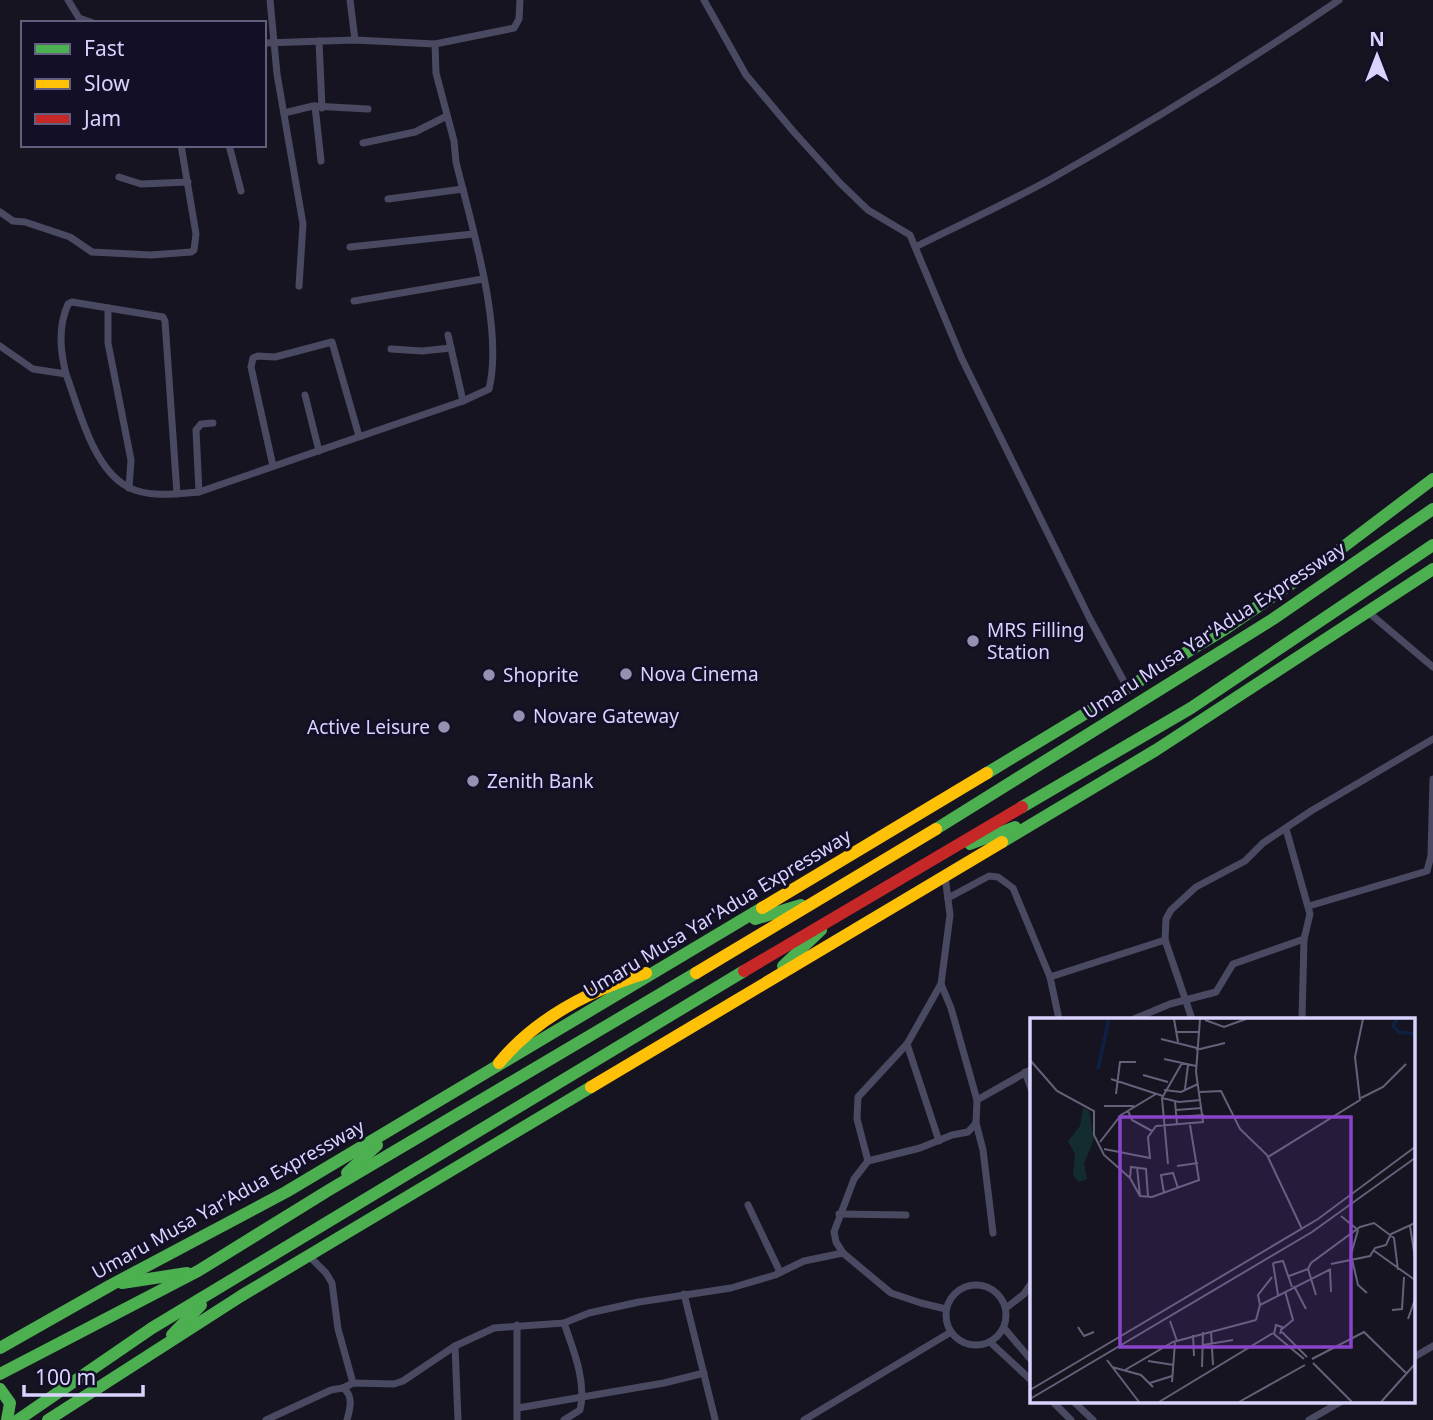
<svg xmlns="http://www.w3.org/2000/svg" width="1433" height="1420" font-family="'Noto Sans',sans-serif">
	<style>
		.lines { fill: none; stroke-linecap: round; stroke-linejoin: round }
		.street { stroke: #4a4962; stroke-width: 7 }
		.fast { stroke: #4caf50; stroke-width: 12 }
		.slow { stroke: #ffc107; stroke-width: 12 }
		.jam { stroke: #c62828; stroke-width: 12 }
		.poi-dot { fill: #9591b1; stroke: #130f26; stroke-width: 2.5 }
		.labels { text-anchor: middle; dominant-baseline: central; stroke-width: 6; stroke-linejoin: round; paint-order: stroke }
		.poi-label { font-size: 19px; fill: #d9d4ff; stroke: #130f26; text-anchor: start }
		.street-label { font-size: 19px; fill: #d9d4ff; stroke: #130f26 }
		.inset-river { fill: none; stroke: #0d2144; stroke-width: 3.5 }
		.inset-road { fill: none; stroke: #64617a; stroke-width: 2 }
		.view { fill: #8945c9; fill-opacity: 0.15; stroke: #8945c9; stroke-width: 3.5 }
		.inset-edge { fill: none; stroke: #d9d4ff; stroke-width: 3.5 }
	</style>
	<rect width="100%" height="100%" fill="#161421"/>
	<g class="lines">
		<g class="street">
			<polyline points="68,0 79,18 93,23"/>
			<polyline points="270,0 277,74 303,224 299,286"/>
			<polyline points="350,0 355,40"/>
			<polyline points="704,0 746,75 793,131 840,183 868,210 910,235 962,359 1090,619 1127,687"/>
			<polyline points="319,41 322,108"/>
			<polyline points="264,43 355,40 435,44 514,28 519,19 520,0"/>
			<polyline points="315,106 321,161"/>
			<polyline points="284,113 313,106 368,109"/>
			<polyline points="363,143 415,132 447,116"/>
			<polyline points="229,145 241,191"/>
			<polyline points="119,177 141,184 188,182"/>
			<polyline points="388,199 463,189"/>
			<polyline points="0,212 13,221 25,222 70,237 92,252 151,255 191,252 194,250 196,234 181,145"/>
			<polyline points="350,247 473,234"/>
			<path d="M915,247C959,225 1005,204 1049,180C1148,124 1245,64 1339,0"/>
			<polyline points="354,301 483,279"/>
			<polyline points="108,308 108,343 131,460 129,488"/>
			<polyline points="448,335 463,401"/>
			<path d="M0,346L33,369L66,374C79,409 93,469 128,487C148,498 177,494 199,492L463,401L489,389C504,328 471,224 456,162L454,141L436,73L435,44"/>
			<polyline points="391,349 422,351 451,348"/>
			<path d="M66,374C60,350 58,327 68,304L72,302L163,317L165,321L177,494"/>
			<polyline points="305,395 319,451"/>
			<polyline points="273,466 251,367 253,358 258,356 275,357 332,342 359,436"/>
			<polyline points="199,492 196,430 201,424 213,423"/>
			<polyline points="1368,612 1433,667"/>
			<polyline points="1286,829 1310,914 1304,939 1302,1019"/>
			<polyline points="945,876 950,915 941,984 951,1008 977,1100 976,1123 968,1132 952,1135 920,1148 868,1161 854,1179 834,1232 836,1242 843,1253 891,1293 921,1303 946,1309"/>
			<polyline points="948,898 989,876 998,877 1013,888 1050,977 1059,1019"/>
			<polyline points="1309,906 1427,871 1431,856 1433,779"/>
			<polyline points="1165,940 1192,1019"/>
			<polyline points="1050,977 1165,940 1166,919 1171,910 1196,887 1245,861 1263,843 1311,811 1433,739"/>
			<polyline points="1134,1019 1170,1004 1216,992 1233,964 1304,939"/>
			<polyline points="907,1044 939,1141"/>
			<polyline points="1025,1072 1032,1091"/>
			<polyline points="977,1100 1032,1069"/>
			<polyline points="976,1123 983,1150 993,1233"/>
			<polyline points="868,1161 857,1119 858,1097 907,1044 941,984"/>
			<polyline points="748,1205 780,1272"/>
			<polyline points="839,1214 906,1215"/>
			<polyline points="309,1256 326,1273 332,1283 338,1329 353,1383"/>
			<circle cx="976" cy="1315" r="30"/>
			<polyline points="684,1294 715,1419"/>
			<polyline points="1006,1308 1024,1294 1032,1282"/>
			<path d="M564,1323C573,1349 587,1382 580,1410L564,1420"/>
			<polyline points="517,1325 517,1420"/>
			<polyline points="1004,1328 1032,1361"/>
			<polyline points="990,1342 1032,1381"/>
			<polyline points="455,1346 458,1420"/>
			<polyline points="1414,1357 1433,1346"/>
			<path d="M343,1388C354,1396 350,1409 347,1420"/>
			<polyline points="1052,1401 1071,1420"/>
			<polyline points="1073,1401 1093,1420"/>
			<polyline points="518,1408 664,1383 704,1373"/>
			<polyline points="266,1420 331,1390 343,1388 353,1383 394,1384 403,1381 455,1346 494,1328 564,1323 589,1313 639,1302 731,1288 775,1275 804,1261 843,1253"/>
			<polyline points="804,1420 951,1332"/>
			<polyline points="1309,1420 1342,1401"/>
		</g>
		<g class="fast">
			<polyline points="987,773 1225,629 1326,560 1433,479"/>
			<polyline points="1022,807 1191,708 1433,545"/>
			<polyline points="936,829 1273,619 1433,509"/>
			<polyline points="1002,842 1156,750 1433,569"/>
			<polyline points="970,844 1015,827"/>
			<polyline points="755,919 801,905"/>
			<polyline points="783,966 821,930"/>
			<polyline points="347,1173 377,1145"/>
			<polyline points="122,1283 187,1273"/>
			<polyline points="172,1335 201,1305"/>
			<polyline points="0,1348 111,1285 286,1192 762,908"/>
			<polyline points="0,1374 198,1271 329,1190 696,973"/>
			<polyline points="0,1389 10,1403 7,1420"/>
			<polyline points="18,1420 152,1328 744,971"/>
			<polyline points="48,1420 241,1296 591,1087"/>
		</g>
		<g class="slow">
			<polyline points="762,908 987,773"/>
			<polyline points="696,973 936,829"/>
			<path d="M499,1063C536,1018 591,990 646,973"/>
			<polyline points="591,1087 1002,842"/>
		</g>
		<polyline class="jam" points="744,971 1022,807"/>
	</g>
	<g class="poi-dot">
		<circle cx="973" cy="641" r="7"/>
		<circle cx="626" cy="674" r="7"/>
		<circle cx="489" cy="675" r="7"/>
		<circle cx="519" cy="716" r="7"/>
		<circle cx="444" cy="727" r="7"/>
		<circle cx="473" cy="781" r="7"/>
	</g>
	<g class="labels">
		<g class="poi-label">
			<text x="987" y="630">MRS Filling<tspan x="987" dy="22">Station</tspan></text>
			<text x="640" y="674">Nova Cinema</text>
			<text x="503" y="675">Shoprite</text>
			<text x="533" y="716">Novare Gateway</text>
			<text x="430" y="727" text-anchor="end">Active Leisure</text>
			<text x="487" y="781">Zenith Bank</text>
		</g>
		<g class="street-label">
			<text transform="translate(1214 630) rotate(-33)">Umaru Musa Yar'Adua Expressway</text>
			<text transform="translate(717 913) rotate(-31)">Umaru Musa Yar'Adua Expressway</text>
			<text transform="translate(228 1199) rotate(-29)">Umaru Musa Yar'Adua Expressway</text>
		</g>
	</g>
	<g transform="translate(1030 1018)">
		<rect width="385" height="385" fill="#161421"/>
		<path d="M53,90L59,92L64,121L54,146L57,161L49,164L43,157L45,136L38,123L50,108Z" fill="#132c2d"/>
		<path class="inset-river" d="M367,1L363,8L369,14L385,16M68,51L79,1"/>
		<path class="inset-road" d="M144,1L148,24M175,2L194,9L216,1M147,14H169M131,21L167,30M166,32L195,25M134,41L166,48M0,42L27,73L64,93V117L74,137L100,160L110,178L122,179L169,162L160,107M113,57L138,64M81,61L133,78M155,71L158,47M134,72L151,74L168,66M170,74L191,73L210,111L237,137L272,211M86,76L90,44H106M132,80L149,84L171,82M331,80L353,69L376,46M145,84L147,106M74,88H104M146,92L172,90M98,93L102,102L122,113M146,99L174,97M70,124L91,97L126,76M74,131L120,140L118,119L126,108L173,104L166,54L170,1M238,139L330,82L325,39L333,1M138,146L132,80L152,45M147,148L168,145M107,149L110,178M100,160L101,149L116,151L118,179M134,175L131,157L143,155L148,170M311,198L328,212M380,208L385,240M343,232L385,262M320,240L328,212M322,241L328,267L337,275M243,245L253,243L262,269M243,245L248,277M301,246L340,238L345,230L356,227L361,216L385,205M278,251L286,277M300,252L301,274M259,258L278,251L281,245L330,209L344,205L364,220L368,252M264,268L276,291M230,287L228,277L242,259M362,292L372,291L374,259M378,301L385,281M226,302L230,287L301,251M140,303L147,323M48,309L54,318L64,314M252,311L263,302L255,273M181,313L183,347M252,314L277,339M250,316L252,309L246,307L244,316L274,341M163,317L164,338M173,327L203,322M282,341L334,314L377,356M77,342L109,384M118,343L144,347M283,345L322,384M82,349L111,357L123,369M172,349L173,314M95,352L143,324L226,302M142,364L145,324M120,365L142,358M0,372L288,201L385,129M0,381L282,214L385,140M129,384L243,315M209,384L275,347M351,384L385,346"/>
		<path class="view" d="M90,99H321V329H90Z"/>
		<rect width="385" height="385" class="inset-edge"/>
	</g>
	<rect x="21" y="21" width="245" height="126" fill="#130f26" stroke="#625e7d" stroke-width="2"/>
	<rect x="35" y="44" width="35" height="10" fill="#4caf50" stroke="#625e7d" stroke-width="2"/>
	<text x="84" y="56" font-size="21" fill="#d9d4ff">Fast</text>
	<rect x="35" y="79" width="35" height="10" fill="#ffc107" stroke="#625e7d" stroke-width="2"/>
	<text x="84" y="91" font-size="21" fill="#d9d4ff">Slow</text>
	<rect x="35" y="114" width="35" height="10" fill="#c62828" stroke="#625e7d" stroke-width="2"/>
	<text x="84" y="126" font-size="21" fill="#d9d4ff">Jam</text>
	<g transform="translate(1377 56)" stroke="#130f26" stroke-width="5" paint-order="stroke">
	<path d="M0-5L12 26L0 18L-12 26Z" fill="#d9d4ff"/>
	<text y="-10" font-size="19" font-weight="bold" text-anchor="middle" fill="#d9d4ff">N</text>
	</g>
	<path d="M24 1385v10h119v-10" fill="none" stroke="#d9d4ff" stroke-width="3.5"/>
	<text x="35" y="1385" font-size="21" fill="#d9d4ff" stroke="#130f26" stroke-width="5" paint-order="stroke">100 m</text>
</svg>
